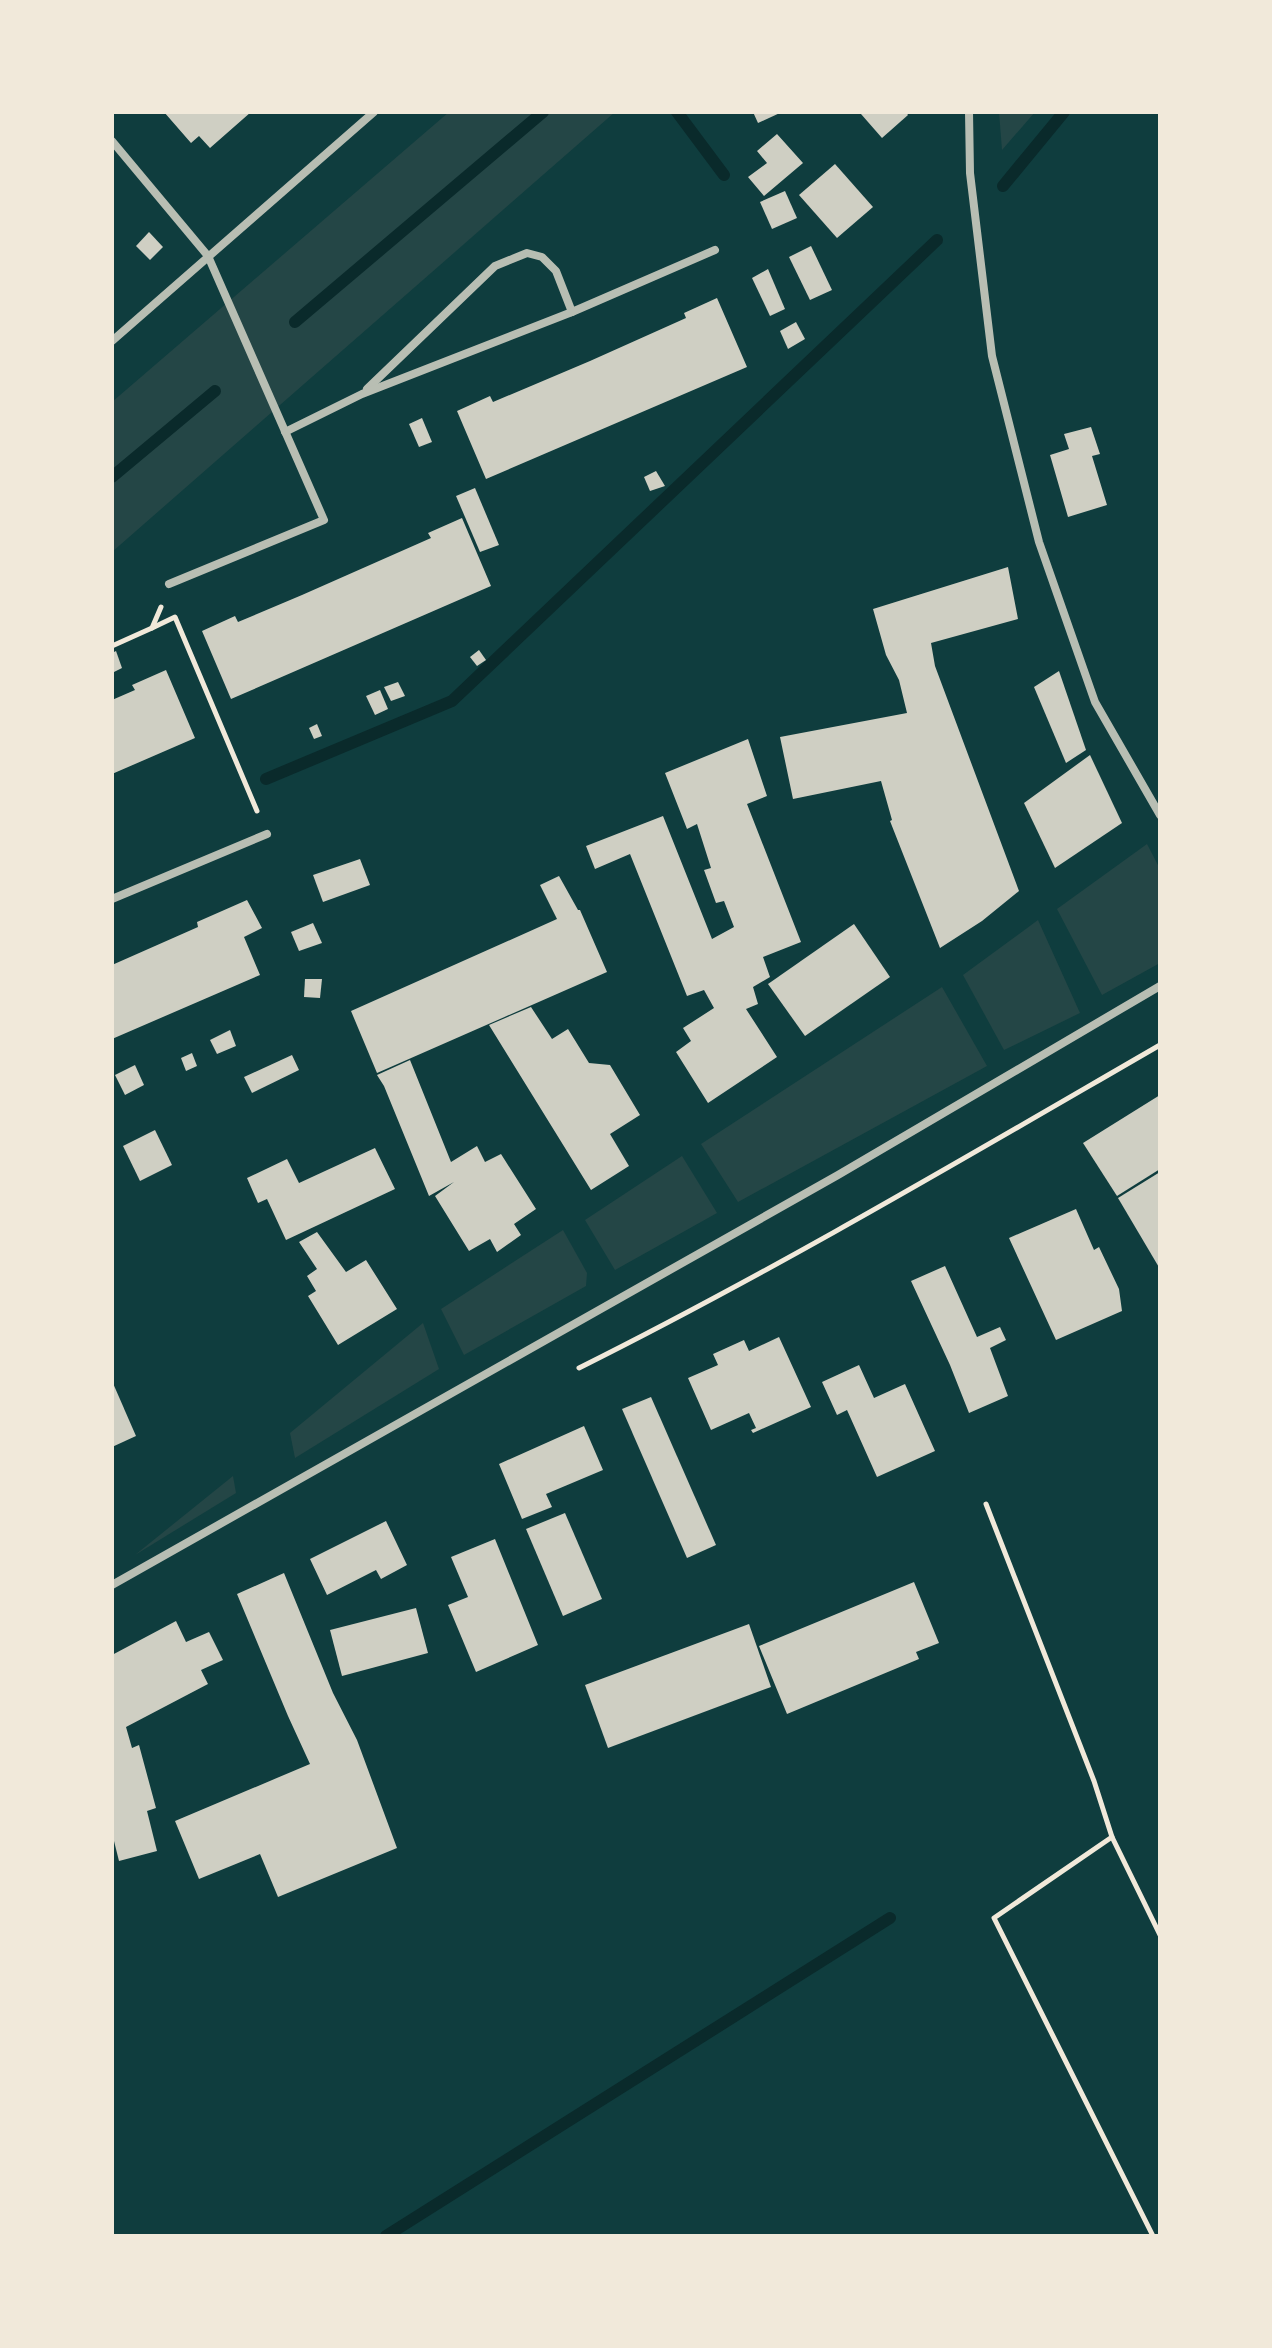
<svg xmlns="http://www.w3.org/2000/svg" width="1272" height="2348" font-family="'Roboto Serif',serif">
	<style>
		.green { fill: #244646 }
		.lines { fill: none; stroke-linecap: round; stroke-linejoin: round }
		.stream { stroke: #0a2a2b; stroke-width: 12 }
		.building { fill: #cfcfc3 }
		.path { stroke: #f1e9da; stroke-width: 5 }
		.minor { stroke: #b8beb3; stroke-width: 8 }
	</style>
	<rect width="100%" height="100%" fill="#0f3d3e"/>
	<g class="green">
		<polygon points="449,112 615,112 112,552 112,402"/>
		<polygon points="999,112 1035,112 1002,150"/>
		<polygon points="1147,844 1160,869 1160,963 1102,995 1057,909"/>
		<polygon points="1038,920 1080,1013 1004,1050 963,975"/>
		<polygon points="942,987 987,1066 738,1202 701,1144"/>
		<polygon points="682,1156 717,1213 615,1270 585,1220"/>
		<polygon points="563,1230 587,1273 586,1286 464,1355 441,1309"/>
		<polygon points="423,1323 439,1369 295,1458 290,1433"/>
		<polygon points="233,1476 236,1493 135,1555"/>
	</g>
	<g class="lines">
		<g class="stream">
			<polyline points="677,112 724,175"/>
			<polyline points="1003,186 1064,112"/>
			<polyline points="295,322 543,112"/>
			<polyline points="112,477 215,391"/>
			<polyline points="266,779 452,701 937,240"/>
			<polyline points="386,2236 890,1918"/>
		</g>
	</g>
	<g class="building">
		<polygon points="164,112 251,112 210,148 199,136 191,143"/>
		<polygon points="753,112 782,112 758,123"/>
		<polygon points="863,112 906,112 908,115 882,138 861,114"/>
		<polygon points="777,134 803,163 764,196 748,177 767,163 757,151"/>
		<polygon points="835,164 873,207 837,238 799,195"/>
		<polygon points="785,191 797,218 772,229 760,202"/>
		<polygon points="149,232 163,247 150,260 136,246"/>
		<polygon points="811,246 832,290 810,300 789,257"/>
		<polygon points="768,269 785,309 770,316 752,278"/>
		<polygon points="717,298 747,367 486,479 457,411 490,396 493,402 590,361 686,318 684,313"/>
		<polygon points="796,322 805,339 788,349 780,331"/>
		<polygon points="422,418 432,442 419,447 409,424"/>
		<polygon points="1091,427 1100,454 1092,456 1107,505 1068,517 1050,455 1069,449 1064,434"/>
		<polygon points="656,471 665,486 650,491 644,477"/>
		<polygon points="475,488 499,545 480,552 456,496"/>
		<polygon points="462,518 491,586 231,699 202,631 235,616 238,622 302,595 431,538 428,533"/>
		<polygon points="1008,567 1018,619 931,643 935,666 1019,891 982,921 940,948 890,821 892,820 881,781 793,799 780,737 907,713 899,680 886,655 873,609"/>
		<polygon points="479,650 486,660 477,666 470,657"/>
		<polygon points="116,651 122,668 112,673 112,653"/>
		<polygon points="166,670 195,738 112,774 112,700 135,690 132,685"/>
		<polygon points="1059,671 1086,750 1066,763 1034,687"/>
		<polygon points="398,682 405,696 391,701 384,687"/>
		<polygon points="380,690 388,709 375,715 366,696"/>
		<polygon points="317,724 322,736 314,739 309,728"/>
		<polygon points="748,739 767,796 747,804 801,942 763,957 770,977 753,987 758,1004 746,1009 777,1057 708,1103 676,1052 691,1041 683,1028 714,1008 704,990 687,996 630,854 595,869 586,846 663,816 712,939 734,927 724,901 716,903 704,870 711,868 697,824 687,829 665,773"/>
		<polygon points="1090,755 1122,823 1055,868 1024,803"/>
		<polygon points="360,859 370,885 323,902 313,875"/>
		<polygon points="559,876 578,910 580,910 607,972 377,1073 351,1011 557,919 540,885"/>
		<polygon points="247,900 262,928 244,937 260,975 112,1039 112,965 198,927 197,922"/>
		<polygon points="313,923 322,943 299,951 291,932"/>
		<polygon points="854,924 890,977 805,1036 768,984"/>
		<polygon points="305,979 322,979 320,998 304,997"/>
		<polygon points="531,1007 552,1039 568,1029 589,1063 610,1065 640,1115 610,1134 629,1166 591,1190 489,1025"/>
		<polygon points="230,1030 236,1046 217,1054 210,1040"/>
		<polygon points="192,1053 197,1066 186,1071 181,1058"/>
		<polygon points="292,1055 299,1070 252,1093 244,1077"/>
		<polygon points="410,1060 451,1162 477,1146 485,1162 501,1154 536,1209 514,1224 521,1235 497,1252 490,1239 469,1251 435,1196 454,1182 429,1196 384,1086 377,1075"/>
		<polygon points="135,1065 144,1085 125,1095 115,1075"/>
		<polygon points="1160,1095 1160,1169 1117,1196 1083,1143"/>
		<polygon points="155,1130 172,1165 140,1181 123,1146"/>
		<polygon points="375,1148 395,1189 286,1240 267,1199 258,1203 247,1178 287,1159 299,1183"/>
		<polygon points="1160,1172 1160,1269 1118,1198"/>
		<polygon points="1076,1209 1094,1250 1099,1247 1119,1289 1122,1311 1056,1340 1009,1238"/>
		<polygon points="317,1232 346,1272 366,1260 397,1309 338,1345 308,1296 316,1291 307,1276 317,1269 299,1242"/>
		<polygon points="945,1266 977,1337 1000,1327 1006,1340 990,1348 1008,1396 969,1413 950,1365 911,1281"/>
		<polygon points="779,1337 811,1407 753,1433 751,1430 756,1428 749,1413 711,1430 688,1378 718,1365 713,1354 744,1340 749,1351"/>
		<polygon points="859,1365 874,1398 905,1384 935,1451 877,1477 847,1410 837,1415 822,1382"/>
		<polygon points="112,1381 136,1436 112,1447"/>
		<polygon points="651,1397 716,1545 687,1558 622,1409"/>
		<polygon points="584,1426 603,1470 546,1494 552,1507 522,1519 499,1464"/>
		<polygon points="565,1513 602,1599 563,1616 526,1529"/>
		<polygon points="386,1521 407,1565 381,1579 376,1570 327,1595 310,1559"/>
		<polygon points="495,1539 538,1645 476,1672 448,1605 468,1597 451,1557"/>
		<polygon points="284,1573 333,1693 357,1740 397,1848 278,1897 260,1854 199,1879 175,1821 310,1764 288,1716 237,1594"/>
		<polygon points="914,1582 939,1643 916,1652 919,1659 787,1714 759,1646"/>
		<polygon points="416,1608 428,1653 342,1676 330,1630"/>
		<polygon points="176,1621 186,1642 209,1632 223,1660 201,1670 208,1684 126,1727 132,1748 139,1745 156,1808 147,1811 157,1851 119,1861 112,1833 112,1655"/>
		<polygon points="749,1624 771,1687 608,1748 585,1685"/>
	</g>
	<g class="lines">
		<g class="path">
			<polyline points="152,628 175,617 257,811"/>
			<polyline points="112,646 152,628 161,607"/>
			<path d="M579,1368C777,1269 968,1156 1160,1045"/>
			<polyline points="986,1504 1094,1781 1112,1837 1160,1935"/>
			<polyline points="1112,1837 994,1918 1153,2236"/>
		</g>
		<g class="minor">
			<polyline points="969,112 970,173 992,356 1039,542 1095,702 1160,815"/>
			<polyline points="112,141 208,256 324,520 169,584"/>
			<polyline points="112,341 374,112"/>
			<polyline points="367,389 495,266 527,253 542,257 556,271 572,312"/>
			<polyline points="285,432 362,394 572,312 715,250"/>
			<polyline points="112,899 267,834"/>
			<polyline points="112,1585 838,1175 1160,986"/>
		</g>
	</g>
	<rect width="1272" height="2348" fill="none" stroke="#f1e9da" stroke-width="228"/>
</svg>
